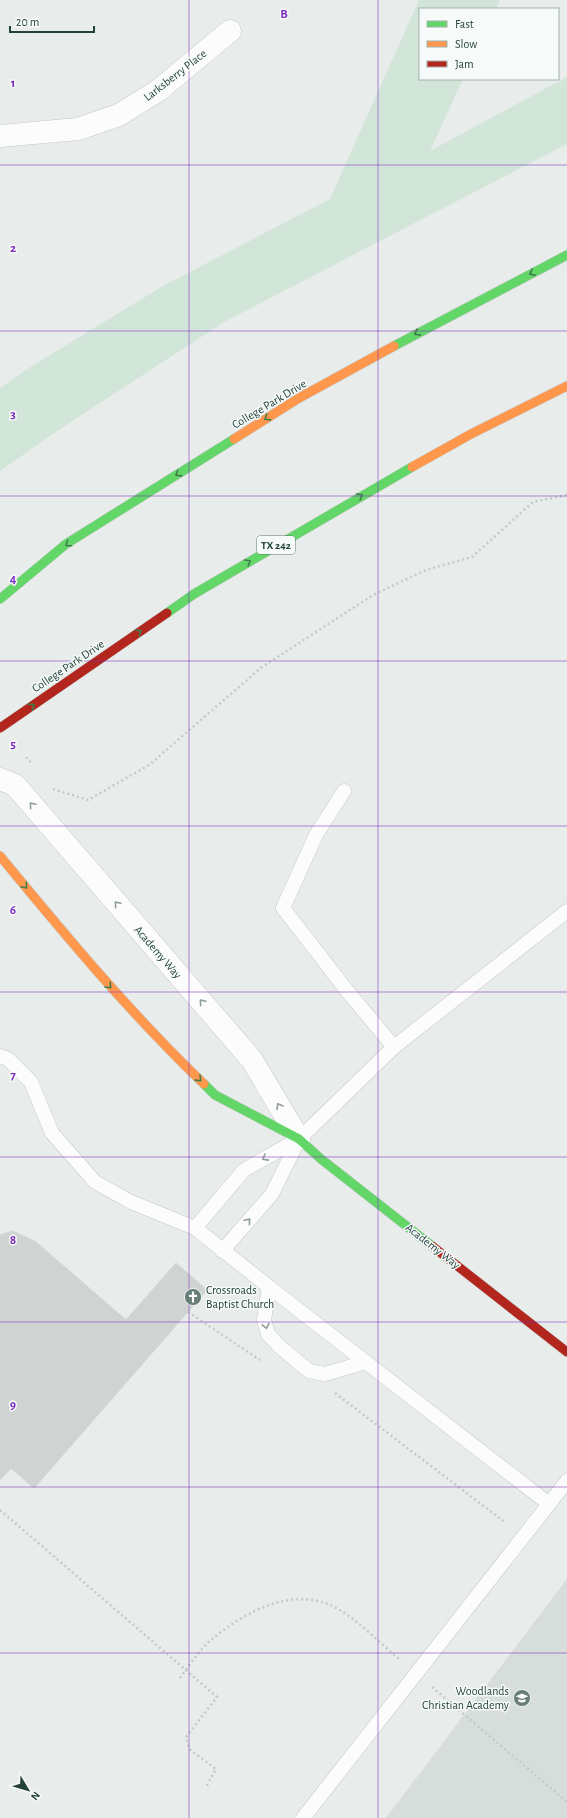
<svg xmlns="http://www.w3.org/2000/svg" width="567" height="1818" font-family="'Alegreya Sans',sans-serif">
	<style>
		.built { fill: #d6ddda }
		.green { fill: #d1e5d8 }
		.building { fill: #cfd3d2; stroke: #d0d5d3 }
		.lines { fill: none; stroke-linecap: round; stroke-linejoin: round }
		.lane-casing { stroke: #c5c9c7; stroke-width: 15 }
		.street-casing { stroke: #c5c9c7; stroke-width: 23 }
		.fast-casing { stroke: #c3cac7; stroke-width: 10 }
		.slow-casing { stroke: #c3cac7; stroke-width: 10 }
		.jam-casing { stroke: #c3cac7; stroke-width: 10 }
		.path { stroke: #c3cbca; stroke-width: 2.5; stroke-dasharray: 2 3; stroke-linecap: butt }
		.lane { stroke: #fcfcfc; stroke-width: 14 }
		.street { stroke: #fcfcfc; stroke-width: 22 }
		.fast { stroke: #63d668; stroke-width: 9 }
		.slow { stroke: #ff974d; stroke-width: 9 }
		.jam { stroke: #b3261e; stroke-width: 9 }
		.oneway { stroke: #3d7d4c }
		.oneway2 { stroke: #909e9b }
		.grid { fill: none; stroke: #7b2cbf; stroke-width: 1; stroke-opacity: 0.55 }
		.labels { text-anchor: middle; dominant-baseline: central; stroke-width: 3; stroke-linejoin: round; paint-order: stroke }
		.shield { fill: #f6fbf9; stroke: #637973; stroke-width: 1 }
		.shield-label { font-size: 11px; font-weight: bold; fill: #24413a }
		.street-label { font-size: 12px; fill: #24413a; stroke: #f6fbf9 }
		.poi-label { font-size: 12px; fill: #24413a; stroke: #f6fbf9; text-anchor: start }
		.grid-label { font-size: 13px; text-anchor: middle; font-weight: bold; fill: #7b2cbf; stroke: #f6fbf9; stroke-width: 3; stroke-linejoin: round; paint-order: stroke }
	</style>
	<rect width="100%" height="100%" fill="#e8ecea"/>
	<polygon class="built" points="567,1579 567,1818 386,1818"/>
	<polygon class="green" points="419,0 500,0 496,9 420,9 420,79 463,79 430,151 567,77 567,144 224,322 57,431 0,471 0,388 32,366 163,286 330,199"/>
	<polygon class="building" points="13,1231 36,1242 126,1320 176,1263 207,1290 34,1488 11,1468 0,1480 0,1235"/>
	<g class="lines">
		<g class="lane-casing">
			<g id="lane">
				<polyline points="344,791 316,835 283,908 348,992 394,1047"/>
				<polyline points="0,1056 8,1059 31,1082 52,1133 95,1182 131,1202 195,1228 269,1287 549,1504"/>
				<polyline points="195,1228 244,1170 299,1139 394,1047 567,911"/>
				<polyline points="222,1251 272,1194 299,1139"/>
				<polyline points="269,1287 264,1320 268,1334 279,1346 309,1371 325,1374 366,1362"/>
				<polyline points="303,1818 567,1481"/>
			</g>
		</g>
		<g class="street-casing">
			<g id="street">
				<polyline points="0,136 78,129 119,115 159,90 230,31"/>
				<polyline points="0,779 15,785 252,1060 299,1139"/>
			</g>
		</g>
		<g class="fast-casing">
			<g id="fast">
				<polyline points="394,346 567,255"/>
				<polyline points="0,599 66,544 234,439"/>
				<polyline points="167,613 194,594 412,467"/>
				<polyline points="204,1084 215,1095 299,1139 321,1159 432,1246"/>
			</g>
		</g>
		<g class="slow-casing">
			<g id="slow">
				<polyline points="234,439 299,398 394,346"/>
				<polyline points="412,467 471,434 567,386"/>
				<path d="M0,856C66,936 129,1012 204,1084"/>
			</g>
		</g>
		<g class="jam-casing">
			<g id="jam">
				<polyline points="0,728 167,613"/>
				<polyline points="432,1246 567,1352"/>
			</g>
		</g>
		<g class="path">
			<polyline points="26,757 32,764"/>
			<polyline points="53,789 88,800 149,765 262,667 373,595 426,570 472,557 533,502 567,495"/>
			<polyline points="188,1312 260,1360"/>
			<polyline points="335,1393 506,1523"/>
			<polyline points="0,1510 217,1697 186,1737 189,1749 216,1769 206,1787"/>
			<path d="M180,1678C189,1666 199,1650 211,1640C242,1614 289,1587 330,1605C355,1616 378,1642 399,1659"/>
			<polyline points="432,1687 567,1802"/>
		</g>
		<use href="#lane" class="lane"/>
		<use href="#street" class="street"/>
		<use href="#fast" class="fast"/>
		<use href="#slow" class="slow"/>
		<use href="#jam" class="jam"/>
	</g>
	<defs><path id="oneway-chevron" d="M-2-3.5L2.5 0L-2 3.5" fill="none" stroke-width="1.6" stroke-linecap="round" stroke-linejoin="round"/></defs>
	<g class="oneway">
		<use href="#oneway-chevron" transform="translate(532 273) rotate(153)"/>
		<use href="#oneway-chevron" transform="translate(417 333) rotate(152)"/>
		<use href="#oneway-chevron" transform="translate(267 418) rotate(148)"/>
		<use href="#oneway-chevron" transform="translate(178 474) rotate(148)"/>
		<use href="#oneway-chevron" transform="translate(360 496) rotate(-31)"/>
		<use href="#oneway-chevron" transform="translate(68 544) rotate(145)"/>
		<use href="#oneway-chevron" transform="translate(248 562) rotate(-31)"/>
		<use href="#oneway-chevron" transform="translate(139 632) rotate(-34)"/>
		<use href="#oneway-chevron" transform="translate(32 706) rotate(-35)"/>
		<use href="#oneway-chevron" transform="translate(25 886) rotate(50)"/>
		<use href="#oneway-chevron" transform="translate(109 986) rotate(47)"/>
		<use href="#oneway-chevron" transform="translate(199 1079) rotate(44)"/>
	</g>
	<g class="oneway2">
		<use href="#oneway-chevron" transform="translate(32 805) rotate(-131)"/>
		<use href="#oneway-chevron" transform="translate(117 904) rotate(-131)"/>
		<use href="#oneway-chevron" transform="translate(202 1002) rotate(-131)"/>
		<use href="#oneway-chevron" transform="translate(279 1106) rotate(-121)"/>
		<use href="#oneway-chevron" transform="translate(265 1158) rotate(151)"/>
		<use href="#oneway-chevron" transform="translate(248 1221) rotate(-49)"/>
		<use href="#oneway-chevron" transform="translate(266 1326) rotate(78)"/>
	</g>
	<path class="grid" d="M189,0V1818M378,0V1818M0,165H567M0,331H567M0,496H567M0,661H567M0,826H567M0,992H567M0,1157H567M0,1322H567M0,1487H567M0,1653H567"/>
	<defs>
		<g id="church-disc" transform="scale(0.9)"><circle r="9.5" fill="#697d78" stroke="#f6fbf9"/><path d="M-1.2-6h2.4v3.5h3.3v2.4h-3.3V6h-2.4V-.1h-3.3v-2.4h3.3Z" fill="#fff"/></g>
		<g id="school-disc" transform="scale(0.9)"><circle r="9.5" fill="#697d78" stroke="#f6fbf9"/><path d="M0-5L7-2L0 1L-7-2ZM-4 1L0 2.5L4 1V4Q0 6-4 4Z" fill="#fff"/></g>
	</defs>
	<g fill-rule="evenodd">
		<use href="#church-disc" x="193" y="1297"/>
		<use href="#school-disc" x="522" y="1698"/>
	</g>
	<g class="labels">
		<rect class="shield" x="257" y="536" width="38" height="18" rx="3"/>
		<g class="shield-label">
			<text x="276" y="545">TX 242</text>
		</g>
		<g class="street-label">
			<text transform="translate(175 75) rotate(-38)">Larksberry Place</text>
			<text transform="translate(269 404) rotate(-31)">College Park Drive</text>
			<text transform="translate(68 666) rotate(-34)">College Park Drive</text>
			<text transform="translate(158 952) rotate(49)">Academy Way</text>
			<text transform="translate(433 1246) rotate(38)">Academy Way</text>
		</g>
		<g class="poi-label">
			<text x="206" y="1290">Crossroads<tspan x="206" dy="14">Baptist Church</tspan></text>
			<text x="509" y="1691" text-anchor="end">Woodlands<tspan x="509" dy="14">Christian Academy</tspan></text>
		</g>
	</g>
	<g class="grid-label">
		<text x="284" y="18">B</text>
		<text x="13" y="87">1</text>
		<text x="13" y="252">2</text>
		<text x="13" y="418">3</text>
		<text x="13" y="583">4</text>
		<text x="13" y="748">5</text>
		<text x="13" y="914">6</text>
		<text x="13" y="1079">7</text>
		<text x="13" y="1244">8</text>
		<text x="13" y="1409">9</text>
	</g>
	<rect x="419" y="8" width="140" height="72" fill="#f6fbf9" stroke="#a2b1ad"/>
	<rect x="427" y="21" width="20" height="6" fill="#63d668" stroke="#a2b1ad"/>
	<text x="455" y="28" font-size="12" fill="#24413a">Fast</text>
	<rect x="427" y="41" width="20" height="6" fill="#ff974d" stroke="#a2b1ad"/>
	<text x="455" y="48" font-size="12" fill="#24413a">Slow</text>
	<rect x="427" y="61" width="20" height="6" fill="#b3261e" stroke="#a2b1ad"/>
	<text x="455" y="68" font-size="12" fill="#24413a">Jam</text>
	<g transform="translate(28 1790) rotate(128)" stroke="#f6fbf9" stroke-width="3" paint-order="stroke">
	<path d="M0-3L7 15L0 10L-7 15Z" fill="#24413a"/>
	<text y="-6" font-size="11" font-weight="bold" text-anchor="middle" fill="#24413a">N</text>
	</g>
	<path d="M10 26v6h84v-6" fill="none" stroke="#24413a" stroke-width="2"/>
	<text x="16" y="26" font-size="12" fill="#24413a" stroke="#f6fbf9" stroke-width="3" paint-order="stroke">20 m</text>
</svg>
